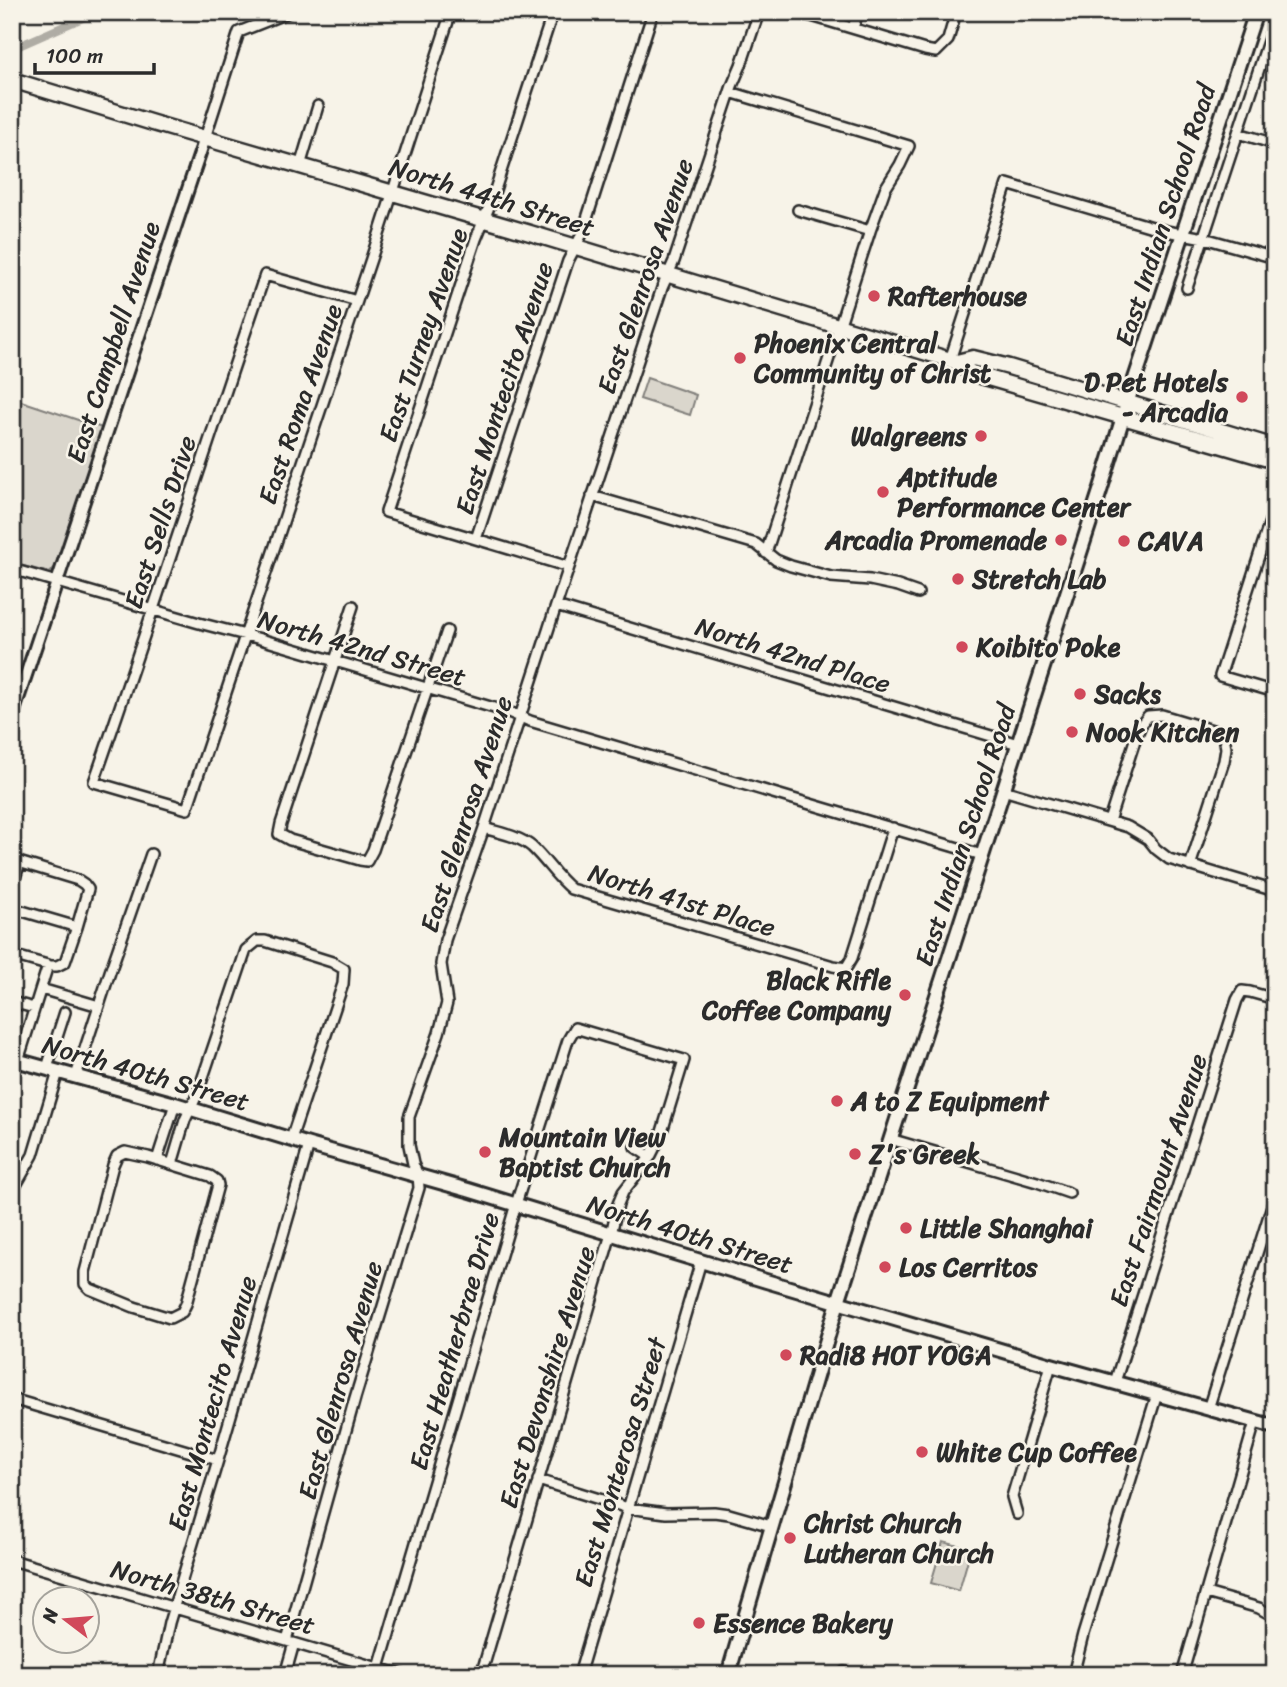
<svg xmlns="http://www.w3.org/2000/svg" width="1287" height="1687" font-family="Sriracha,sans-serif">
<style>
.green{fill:#dad6cc;stroke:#82807c;stroke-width:2}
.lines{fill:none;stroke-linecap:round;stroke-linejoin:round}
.canal{stroke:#afaca4;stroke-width:8}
.minor-casing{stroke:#2b2b2b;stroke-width:14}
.tertiary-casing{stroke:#2b2b2b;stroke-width:16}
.secondary-casing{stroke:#2b2b2b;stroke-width:18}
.primary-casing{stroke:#2b2b2b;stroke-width:19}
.minor{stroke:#f7f3e8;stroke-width:9}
.tertiary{stroke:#f7f3e8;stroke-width:10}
.secondary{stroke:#f7f3e8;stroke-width:12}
.primary{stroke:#f7f3e8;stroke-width:14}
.poi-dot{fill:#d1495b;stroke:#f7f3e8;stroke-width:2.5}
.labels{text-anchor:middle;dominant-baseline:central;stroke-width:5;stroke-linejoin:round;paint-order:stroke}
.street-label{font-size:26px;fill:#2b2b2b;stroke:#f7f3e8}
.poi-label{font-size:26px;font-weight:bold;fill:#2b2b2b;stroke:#f7f3e8;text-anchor:start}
</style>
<rect width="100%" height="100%" fill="#f7f3e8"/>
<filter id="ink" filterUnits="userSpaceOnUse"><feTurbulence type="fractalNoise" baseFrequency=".0143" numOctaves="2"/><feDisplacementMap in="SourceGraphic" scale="14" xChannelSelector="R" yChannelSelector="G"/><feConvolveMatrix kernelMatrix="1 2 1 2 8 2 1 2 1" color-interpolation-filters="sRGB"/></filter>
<g filter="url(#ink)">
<path class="green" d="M647,378l49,17 -6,20 -50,-16z
M12,398l90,30 -47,139 -5,6 -38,-10z
M943,1542l28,7 -12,42 -28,-8z"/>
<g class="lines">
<path class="canal" d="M12,49l84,-37"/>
<defs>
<path id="minor" d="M553,12l-62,190 -15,37 -90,273 183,55
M798,12l127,38 11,2 12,-12 8,-28
M853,28l5,-16
M730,92l179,54 -9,19 -15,24 -15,42 -104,322
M1238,133l37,11
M205,138l34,-106 50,-20
M300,166l18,-60
M798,210l72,21
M1187,288l88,-268
M357,301l-92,-26c-58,169 -112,339 -171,507l93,27 187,-559 77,-238
M950,360l57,-176 159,47 38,7 71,20
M592,496l164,48 20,16 15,6 40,11 39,3 28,6 20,7
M1275,506l-55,170 55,16
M476,539l92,-278 14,-27 71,-222
M12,569l187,54 58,15 254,75 19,8 452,134
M353,606l-72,218 -2,10 11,6 70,20 7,1 6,-11 74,-219
M556,606l462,138
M1003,790l125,37 20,12 8,10 13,10 106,32
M1109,821l27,-84 5,-12 7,-9 14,-1 57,17 5,4 2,12 -2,13 -34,105
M484,828c16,5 35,8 48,19 14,13 24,30 39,42l262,77 13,2 6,-10 41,-130
M12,860l66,20 6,4 4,5 -11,38 -12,35 -8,4h-6l-39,-11
M12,888l8,-26
M12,908l65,19
M41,989l58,17
M12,1002l22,6
M18,1061l30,-96
M47,1068l18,-56
M76,1076l34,-104 41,-118
M890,1139l147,43 32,11
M635,1147l15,10
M125,1152l23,5 62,19 7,5 1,4 -32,119 -4,8 -12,6 -36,-11 -44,-18 -5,-5v-12l28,-107 4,-9z
M157,1160l18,-56
M172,1164l13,-44 12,-25 49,-145 11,-9h8l67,21 12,7 -1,15 -52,155
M12,1192l21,-37 25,-83
M1115,1382l122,-382 5,-9 8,1 25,7
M12,1399l206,61
M1208,1409l67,-213
M538,1480l90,28 38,5 48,-1 15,2 42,12
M1017,1514l-5,-17 39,-132
M12,1560l390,115
M1206,1593l53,15 16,9
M287,1641l68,-243 64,-210 -1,-13 -5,-11 -4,-19v-28l30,-84 8,-30 -6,-39 4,-24 39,-112 72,-222 106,-318 12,-27 58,-175 9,-21 18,-53
M379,1668l137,-464 52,-164 7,-12 109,32 -23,75 -11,22 -27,35 -5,12 -7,30 -130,441
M158,1675l11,-52 49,-163 91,-315
M285,1675l9,-32
M579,1675l122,-414
M843,1675l1,-3 11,3
M1073,1675l10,-40 74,-241
M1182,1675l73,-253"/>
<path id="tertiary" d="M12,717l193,-579"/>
<path id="secondary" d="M12,1059l163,45 134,41 159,45 298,91 285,84 224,62
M728,1675l110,-373 263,-814 30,-97 125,-379"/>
<path id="primary" d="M12,80l141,43 377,110 427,129 14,11 304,88
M957,362l16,-4 36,9 266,80"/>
</defs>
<use href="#minor" class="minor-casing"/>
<use href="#tertiary" class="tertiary-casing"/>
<use href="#secondary" class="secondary-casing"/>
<use href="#primary" class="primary-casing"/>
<use href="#minor" class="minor"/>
<use href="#tertiary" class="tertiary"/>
<use href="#secondary" class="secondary"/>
<use href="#primary" class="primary"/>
</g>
</g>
<g class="poi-dot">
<circle cx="874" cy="296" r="7"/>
<circle cx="740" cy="358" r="7"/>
<circle cx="1242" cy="397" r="7"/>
<circle cx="981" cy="436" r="7"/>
<circle cx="883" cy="492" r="7"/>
<circle cx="1061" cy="540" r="7"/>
<circle cx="1124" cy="541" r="7"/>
<circle cx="958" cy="579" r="7"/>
<circle cx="962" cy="647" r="7"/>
<circle cx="1080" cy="694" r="7"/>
<circle cx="1072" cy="732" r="7"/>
<circle cx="905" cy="995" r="7"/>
<circle cx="837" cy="1101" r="7"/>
<circle cx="485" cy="1152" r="7"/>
<circle cx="855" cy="1154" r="7"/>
<circle cx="906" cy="1228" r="7"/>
<circle cx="885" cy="1267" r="7"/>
<circle cx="786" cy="1355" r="7"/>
<circle cx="922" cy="1452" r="7"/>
<circle cx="790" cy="1538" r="7"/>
<circle cx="699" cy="1623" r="7"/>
</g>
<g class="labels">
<g class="street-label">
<text transform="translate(492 197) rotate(17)">North 44th Street</text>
<text transform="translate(1165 215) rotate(-72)">East Indian School Road</text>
<text transform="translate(645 276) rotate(-71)">East Glenrosa Avenue</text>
<text transform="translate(423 335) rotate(-71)">East Turney Avenue</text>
<text transform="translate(113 342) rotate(-72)">East Campbell Avenue</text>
<text transform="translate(504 388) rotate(-72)">East Montecito Avenue</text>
<text transform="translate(300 404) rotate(-71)">East Roma Avenue</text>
<text transform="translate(160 522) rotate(-72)">East Sells Drive</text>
<text transform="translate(362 648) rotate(16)">North 42nd Street</text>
<text transform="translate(793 655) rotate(17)">North 42nd Place</text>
<text transform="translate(466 814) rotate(-72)">East Glenrosa Avenue</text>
<text transform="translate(965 835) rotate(-72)">East Indian School Road</text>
<text transform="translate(682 900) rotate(17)">North 41st Place</text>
<text transform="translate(146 1073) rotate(16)">North 40th Street</text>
<text transform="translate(1158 1180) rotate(-72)">East Fairmount Avenue</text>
<text transform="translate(690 1234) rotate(17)">North 40th Street</text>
<text transform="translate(454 1341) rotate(-74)">East Heatherbrae Drive</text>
<text transform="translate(547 1377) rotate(-73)">East Devonshire Avenue</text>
<text transform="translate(340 1380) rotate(-74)">East Glenrosa Avenue</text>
<text transform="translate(212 1403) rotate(-74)">East Montecito Avenue</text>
<text transform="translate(620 1462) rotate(-73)">East Monterosa Street</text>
<text transform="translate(213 1597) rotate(16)">North 38th Street</text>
</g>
<g class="poi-label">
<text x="888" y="296">Rafterhouse</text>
<text x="754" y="343">Phoenix Central<tspan x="754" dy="30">Community of Christ</tspan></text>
<text x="1228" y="382" text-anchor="end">D Pet Hotels<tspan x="1228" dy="30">- Arcadia</tspan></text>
<text x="967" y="436" text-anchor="end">Walgreens</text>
<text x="897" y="477">Aptitude<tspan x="897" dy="30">Performance Center</tspan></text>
<text x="1047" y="540" text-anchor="end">Arcadia Promenade</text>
<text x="1138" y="541">CAVA</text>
<text x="972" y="579">Stretch Lab</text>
<text x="976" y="647">Koibito Poke</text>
<text x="1094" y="694">Sacks</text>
<text x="1086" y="732">Nook Kitchen</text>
<text x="891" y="980" text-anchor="end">Black Rifle<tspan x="891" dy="30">Coffee Company</tspan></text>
<text x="851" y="1101">A to Z Equipment</text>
<text x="499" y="1137">Mountain View<tspan x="499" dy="30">Baptist Church</tspan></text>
<text x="869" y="1154">Z's Greek</text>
<text x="920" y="1228">Little Shanghai</text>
<text x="899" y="1267">Los Cerritos</text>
<text x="800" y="1355">Radi8 HOT YOGA</text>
<text x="936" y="1452">White Cup Coffee</text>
<text x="804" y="1523">Christ Church<tspan x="804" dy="30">Lutheran Church</tspan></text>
<text x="713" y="1623">Essence Bakery</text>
</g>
</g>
<rect width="1287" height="1687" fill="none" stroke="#f7f3e8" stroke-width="42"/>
<rect x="21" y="21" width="1245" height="1645" fill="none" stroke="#2b2b2b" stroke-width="2.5" filter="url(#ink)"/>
<g transform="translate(66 1620) rotate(286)"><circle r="33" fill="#f7f3e8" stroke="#a5a39c" stroke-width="2"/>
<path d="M0-5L12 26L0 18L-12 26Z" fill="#d1495b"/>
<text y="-10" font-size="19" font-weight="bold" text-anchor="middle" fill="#2b2b2b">N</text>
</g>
<path d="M35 63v10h119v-10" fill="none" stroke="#2b2b2b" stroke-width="3.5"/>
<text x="46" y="63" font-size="21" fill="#2b2b2b" stroke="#f7f3e8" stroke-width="5" paint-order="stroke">100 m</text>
</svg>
